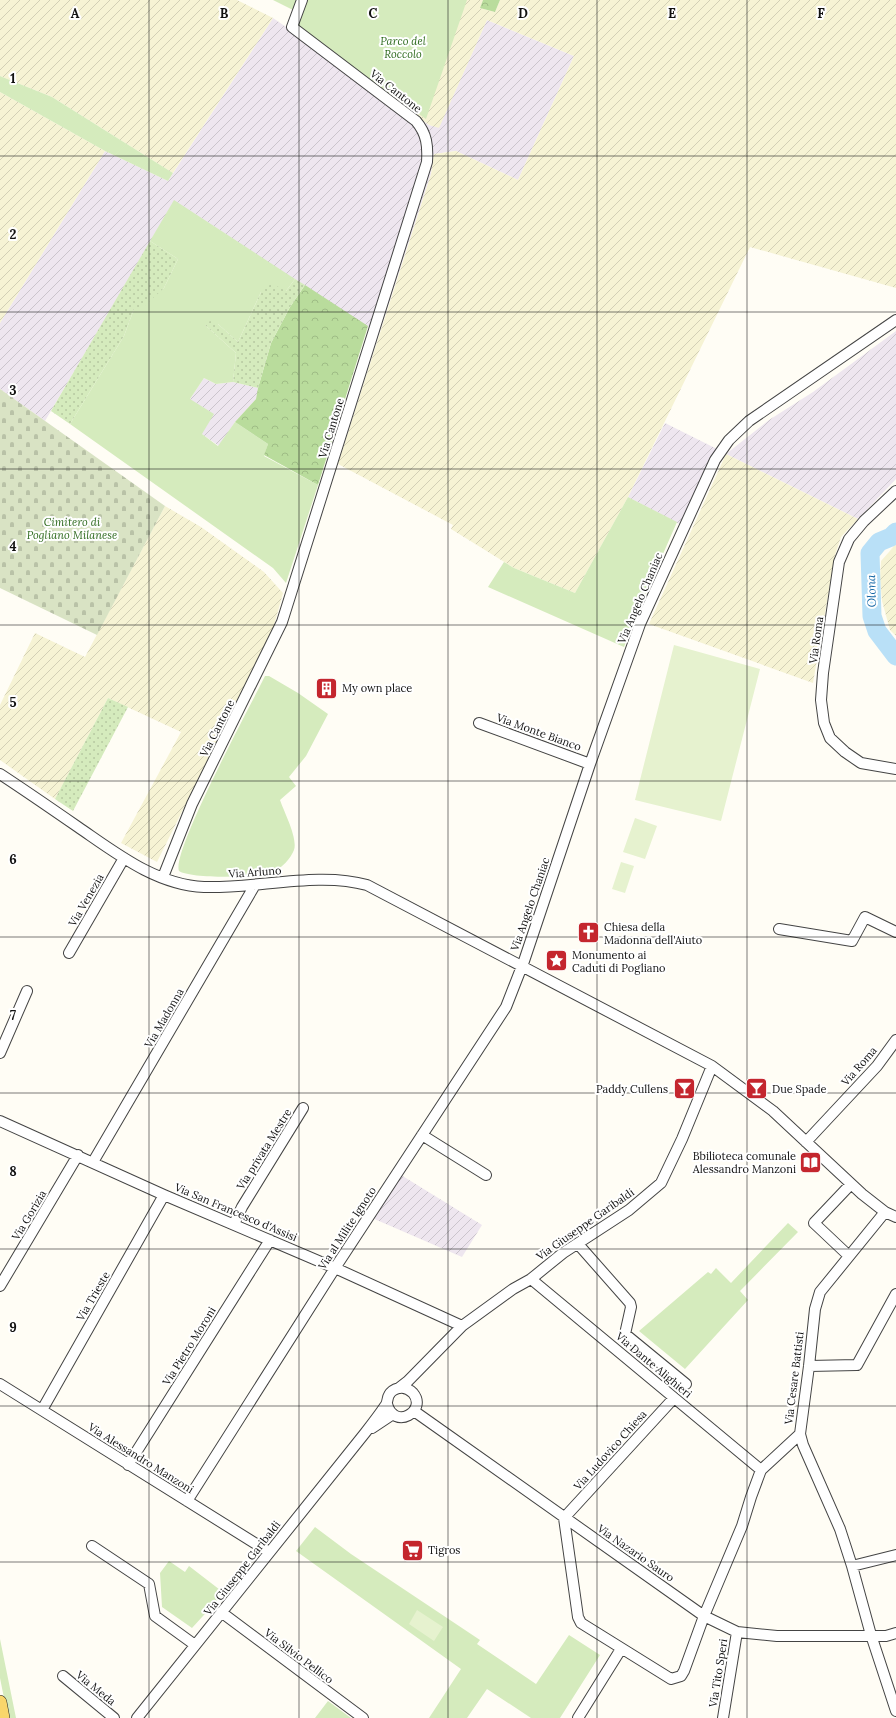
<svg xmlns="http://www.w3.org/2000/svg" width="896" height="1718" font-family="Lora,serif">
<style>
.industrial{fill:url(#industrial-furrows)}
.farmland{fill:url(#farmland-furrows)}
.grass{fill:#d5ebbd}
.forest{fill:url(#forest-crowns)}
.cemetery{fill:url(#cemetery-stones)}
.garden{fill:url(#garden-dots)}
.pitch{fill:#e6f2cf}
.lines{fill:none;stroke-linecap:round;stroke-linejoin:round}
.river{stroke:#b9e0f7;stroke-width:19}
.minor-casing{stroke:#444;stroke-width:12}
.major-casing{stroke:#222;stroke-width:14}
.minor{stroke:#fff;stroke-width:10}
.major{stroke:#f9d66b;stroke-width:13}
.grid{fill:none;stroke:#111;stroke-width:1;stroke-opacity:0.55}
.labels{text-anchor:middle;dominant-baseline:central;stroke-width:4;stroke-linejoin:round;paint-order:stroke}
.park-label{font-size:11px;font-style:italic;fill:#2f6b1f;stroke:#fff}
.street-label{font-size:11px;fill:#111;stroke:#fff}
.poi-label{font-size:11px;fill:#111;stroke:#fff;text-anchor:start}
.water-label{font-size:12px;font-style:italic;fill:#1768a6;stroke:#fff}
.grid-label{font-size:13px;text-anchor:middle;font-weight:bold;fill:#111;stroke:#fff;stroke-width:4;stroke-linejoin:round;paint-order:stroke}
</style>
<defs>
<pattern id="industrial-furrows" width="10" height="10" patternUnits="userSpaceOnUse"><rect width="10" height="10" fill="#eee6ef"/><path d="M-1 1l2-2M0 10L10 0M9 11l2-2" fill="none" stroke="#cbc4cc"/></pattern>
<pattern id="farmland-furrows" width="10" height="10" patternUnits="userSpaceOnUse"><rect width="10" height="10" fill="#f6f3d4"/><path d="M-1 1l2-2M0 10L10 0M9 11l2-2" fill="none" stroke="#d2cfb5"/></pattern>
<pattern id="forest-crowns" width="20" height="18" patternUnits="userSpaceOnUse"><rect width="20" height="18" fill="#b9dc9c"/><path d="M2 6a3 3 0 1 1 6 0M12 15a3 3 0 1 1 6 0" fill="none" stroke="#9ebc85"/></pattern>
<pattern id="cemetery-stones" width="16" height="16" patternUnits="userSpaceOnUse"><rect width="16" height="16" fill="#d9e3c4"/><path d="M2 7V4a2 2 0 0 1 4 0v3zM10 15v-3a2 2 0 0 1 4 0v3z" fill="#b9c2a7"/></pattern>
<pattern id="garden-dots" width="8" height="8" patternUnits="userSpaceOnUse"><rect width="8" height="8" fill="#d5ebbd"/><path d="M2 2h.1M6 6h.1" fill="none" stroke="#b6c8a1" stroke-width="1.8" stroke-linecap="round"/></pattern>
</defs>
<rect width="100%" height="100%" fill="#fffdf5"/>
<path class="industrial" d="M273,18l156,107 10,2 48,-107 87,36 -56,124 -62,-29 -22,3 -3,20 -52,160 -205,-133 -129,220 -45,-32v-66l105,-172 63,30z
M896,331v148l-38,40 -132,-65 43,-34 44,-28z
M204,378l12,6 17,-2 25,6 -2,11 -21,23 -16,24 -17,-12 -12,-35z
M665,423l54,27 -36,76 -55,-29z
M401,1175l81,50 -20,32 -90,-39z"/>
<path class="farmland" d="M0,0h237l36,18 -100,155 -121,-76 -52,-21z
M309,0h174l-3,8 15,4 5,-12h396v288l-146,-41 -122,250 -53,96 -61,-25 -63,-39 2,-4 -115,-61 93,-290 3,-20 22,-3 62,29 56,-124 -87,-36 -48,108 -10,-3 -132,-100z
M0,92l105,59 -105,172z
M726,454l132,65 -17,18 -6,18 -22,128 -164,-59z
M165,506l36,21 63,45 19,21 -10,36 -7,13 -109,220 -36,-19 60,-111 -73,-34 -53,101 -55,-39v-55l35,-72 50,24z
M896,544v92l-6,-6 -8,-29 -2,-23 1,-17z"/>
<path class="grass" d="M273,0h23l-3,10z
M305,0h162l-41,119 -129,-91z
M0,76l52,21 121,76 -5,8 -63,-30 -105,-59z
M174,200l121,79 -9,12 -25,1 -23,50 -20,-18 -13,1 31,28 -3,29 -17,2 -12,-6 -14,21 24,15 -12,20 16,12 17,-24 33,22 -4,12 54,29 -32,98 -13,-15 -203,-144 54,-88 10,-27 30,-21 14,-29 -28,-18z
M628,497l49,25 -43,98 -10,27 -136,-60 16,-25 10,6 61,25z
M265,676h4l29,17 30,21 -22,42 -17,21 7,9 -16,14c4,12 18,38 14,50 -3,8 -13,19 -21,22 -14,6 -82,7 -94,-1 -8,-19 73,-168 86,-195z
M788,1223l10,9 -58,59 8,9 -63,69 -46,-38 69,-59 3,2 5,-6 15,15z
M315,1527l36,27 129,86 -3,4 59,40 33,-49 31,20 -40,63h-29l-44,-29 -20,29h-38l32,-49 -165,-118z
M169,1561l16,11 4,-6 35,27 -32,35 -30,-21 -2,-34z
M0,1639l16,79h-8l-8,-40z
M328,1701l23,17h-36z"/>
<path class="forest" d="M483,0h17l-5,12 -15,-4z
M305,285l63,41 -50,159 -54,-30 4,-11 -33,-22 21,-23 2,-11 13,-45 19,-36z"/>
<path class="cemetery" d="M0,389l165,117 -68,129 -97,-47z"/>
<path class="garden" d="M150,241l28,18 -14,29 -23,21h-7l-10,27 -54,88 -19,-13z
M295,279l10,6 -15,22 -19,36 -13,45 -25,-6 3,-29 -31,-28 5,-4 8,3 20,18 23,-50 6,-6 6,-2 13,7z
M108,698l20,9 -55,104 -18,-12z"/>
<path class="pitch" d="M674,645l86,24 -39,152 -86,-21z
M635,818l22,8 -12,33 -22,-7z
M621,862l13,4 -9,27 -13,-4z
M417,1610l26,17 -9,14 -25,-17z"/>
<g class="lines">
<path class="river" d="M896,532l-5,5 -12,5 -9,11 2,63 5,15 19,25"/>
<defs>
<path id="minor" d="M896,491l-32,30 -15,18 -10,23 -16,111 -2,27 3,23 6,15 15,14 16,11 35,6
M479,723l111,41
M0,774c26,17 52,35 78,53 38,26 78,58 126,60 51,2 115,-16 163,-2l345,181 61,45 89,83 23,18 11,5
M163,877l29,-73 90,-182 145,-460c1,-16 0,-28 -11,-41l-124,-94 10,-27
M779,929l73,12 13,-24 31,15
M69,953l55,-95
M0,1053l27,-62
M0,1121l164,74 171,73 127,58
M422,1135l64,40
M806,1142l71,-76 19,-26
M93,1162l162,-277
M234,1224l8,-17 61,-99
M578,1244l52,59 1,4 -6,27 61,50
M849,1256l-35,-33 37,-39
M531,1279l230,191
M0,1286l78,-131
M809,1366l48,-1 39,-71
M0,1384l269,168
M399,1388l9,-7 54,-55 51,-37 18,-10 32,-26 66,-43 32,-27 21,-44 30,-73
M674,1398l-110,120 14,99 3,6 90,56 10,-3 3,-5 20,-55 38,-90 9,-29 10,-27 39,-36 9,-68 6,-57 5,-17 65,-80
M42,1410l122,-215
M414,1411l290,205 33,16 40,4h109l10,-3
M372,1428l21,-14
M800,1434l3,11 37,84 12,37 19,69 25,76
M128,1465l142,-225
M187,1501l148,-233 171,-261 18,-46 66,-197 50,-140 75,-164 14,-20 20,-19 147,-101
M92,1546l57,38 6,32 40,29
M852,1566l44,-11
M221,1612l142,106
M63,1676l51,42
M137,1718l228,-285c7,-9 14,-18 20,-27 3,-3 2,-8 4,-11 2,-4 6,-6 10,-7 5,-1 10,1 14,5 15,18 -19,38 -26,11
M578,1718l43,-69
M723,1718l14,-86"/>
<path id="major" d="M0,1702l3,16"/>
</defs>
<use href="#minor" class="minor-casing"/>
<use href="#major" class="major-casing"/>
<use href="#minor" class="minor"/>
<use href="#major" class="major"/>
</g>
<path class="grid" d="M149,0v1718M299,0v1718M448,0v1718M597,0v1718M747,0v1718M0,156h896M0,312h896M0,469h896M0,625h896M0,781h896M0,937h896M0,1093h896M0,1249h896M0,1406h896M0,1562h896"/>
<defs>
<symbol id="building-square" viewBox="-11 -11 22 22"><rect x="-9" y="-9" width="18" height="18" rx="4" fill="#c4262e" stroke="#fff"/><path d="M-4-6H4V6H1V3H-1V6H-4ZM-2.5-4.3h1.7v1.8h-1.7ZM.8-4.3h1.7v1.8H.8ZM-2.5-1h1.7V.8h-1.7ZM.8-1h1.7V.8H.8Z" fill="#fff"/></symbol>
<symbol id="church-square" viewBox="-11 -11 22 22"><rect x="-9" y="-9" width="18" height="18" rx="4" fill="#c4262e" stroke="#fff"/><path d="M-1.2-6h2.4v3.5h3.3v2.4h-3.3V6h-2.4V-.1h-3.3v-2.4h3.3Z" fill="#fff"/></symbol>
<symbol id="sight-square" viewBox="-11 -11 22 22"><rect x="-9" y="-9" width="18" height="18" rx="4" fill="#c4262e" stroke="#fff"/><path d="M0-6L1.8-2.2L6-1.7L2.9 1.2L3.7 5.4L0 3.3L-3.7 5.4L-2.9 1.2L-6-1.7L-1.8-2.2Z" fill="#fff"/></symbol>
<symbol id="bar-square" viewBox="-11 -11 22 22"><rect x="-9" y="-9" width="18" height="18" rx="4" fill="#c4262e" stroke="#fff"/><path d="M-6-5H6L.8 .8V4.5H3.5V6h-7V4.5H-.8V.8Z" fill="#fff"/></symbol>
<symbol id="library-square" viewBox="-11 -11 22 22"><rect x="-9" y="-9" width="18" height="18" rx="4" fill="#c4262e" stroke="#fff"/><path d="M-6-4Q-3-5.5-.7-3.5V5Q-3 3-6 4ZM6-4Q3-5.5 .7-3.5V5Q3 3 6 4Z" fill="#fff"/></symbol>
<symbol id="supermarket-square" viewBox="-11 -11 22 22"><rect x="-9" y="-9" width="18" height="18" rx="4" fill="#c4262e" stroke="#fff"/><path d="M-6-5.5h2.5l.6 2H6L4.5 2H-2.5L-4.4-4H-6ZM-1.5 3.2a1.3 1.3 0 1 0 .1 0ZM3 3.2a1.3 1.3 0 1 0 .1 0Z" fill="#fff"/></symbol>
</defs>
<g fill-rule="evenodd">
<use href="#building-square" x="314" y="676" width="25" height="25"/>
<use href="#church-square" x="576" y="920" width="25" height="25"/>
<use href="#sight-square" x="544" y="948" width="25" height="25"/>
<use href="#bar-square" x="672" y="1076" width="25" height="25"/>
<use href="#bar-square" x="744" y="1076" width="25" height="25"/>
<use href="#library-square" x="798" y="1150" width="25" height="25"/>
<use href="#supermarket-square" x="400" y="1538" width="25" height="25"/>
</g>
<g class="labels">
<g class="park-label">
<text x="403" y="41">Parco del<tspan x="403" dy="13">Roccolo</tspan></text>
<text x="72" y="522">Cimitero di<tspan x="72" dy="13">Pogliano Milanese</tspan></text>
</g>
<g class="street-label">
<text transform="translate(396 91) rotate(38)">Via Cantone</text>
<text transform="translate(331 428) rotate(-73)">Via Cantone</text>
<text transform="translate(640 598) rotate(-67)">Via Angelo Chaniac</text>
<text transform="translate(816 640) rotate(-82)">Via Roma</text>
<text transform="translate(217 728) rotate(-63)">Via Cantone</text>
<text transform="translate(539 732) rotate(20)">Via Monte Bianco</text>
<text transform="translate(255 872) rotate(-4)">Via Arluno</text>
<text transform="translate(86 900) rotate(-60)">Via Venezia</text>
<text transform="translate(530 904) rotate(-71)">Via Angelo Chaniac</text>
<text transform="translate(164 1018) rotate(-60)">Via Madonna</text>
<text transform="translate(859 1066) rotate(-49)">Via Roma</text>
<text transform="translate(264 1149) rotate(-58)">Via privata Mestre</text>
<text transform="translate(236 1212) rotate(23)">Via San Francesco d'Assisi</text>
<text transform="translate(29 1215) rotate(-59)">Via Gorizia</text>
<text transform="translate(585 1224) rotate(-35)">Via Giuseppe Garibaldi</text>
<text transform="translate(347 1228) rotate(-57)">Via al Milite Ignoto</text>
<text transform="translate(93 1296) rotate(-60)">Via Trieste</text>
<text transform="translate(189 1346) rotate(-58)">Via Pietro Moroni</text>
<text transform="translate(654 1365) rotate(40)">Via Dante Alighieri</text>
<text transform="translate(794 1378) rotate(-83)">Via Cesare Battisti</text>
<text transform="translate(610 1450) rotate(-48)">Via Ludovico Chiesa</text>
<text transform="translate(141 1458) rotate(32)">Via Alessandro Manzoni</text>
<text transform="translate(636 1553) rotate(35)">Via Nazario Sauro</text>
<text transform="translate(242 1568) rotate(-52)">Via Giuseppe Garibaldi</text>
<text transform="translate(299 1656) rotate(37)">Via Silvio Pellico</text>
<text transform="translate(718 1673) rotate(-81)">Via Tito Speri</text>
<text transform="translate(96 1688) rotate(39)">Via Meda</text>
</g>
<g class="poi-label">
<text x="342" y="688">My own place</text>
<text x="604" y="927">Chiesa della<tspan x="604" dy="13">Madonna dell'Aiuto</tspan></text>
<text x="572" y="955">Monumento ai<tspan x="572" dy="13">Caduti di Pogliano</tspan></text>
<text x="668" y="1089" text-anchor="end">Paddy Cullens</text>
<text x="772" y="1089">Due Spade</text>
<text x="796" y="1156" text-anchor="end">Bbilioteca comunale<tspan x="796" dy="13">Alessandro Manzoni</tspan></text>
<text x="428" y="1550">Tigros</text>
</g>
<g class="water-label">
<text transform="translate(871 591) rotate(-92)">Olona</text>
</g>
</g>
<g class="grid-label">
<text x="75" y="18">A</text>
<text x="224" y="18">B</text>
<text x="373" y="18">C</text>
<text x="523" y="18">D</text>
<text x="672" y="18">E</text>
<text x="821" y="18">F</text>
<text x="13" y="83">1</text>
<text x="13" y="239">2</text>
<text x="13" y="395">3</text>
<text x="13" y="551">4</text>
<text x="13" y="707">5</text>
<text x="13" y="864">6</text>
<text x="13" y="1020">7</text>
<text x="13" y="1176">8</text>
<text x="13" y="1332">9</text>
</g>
</svg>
